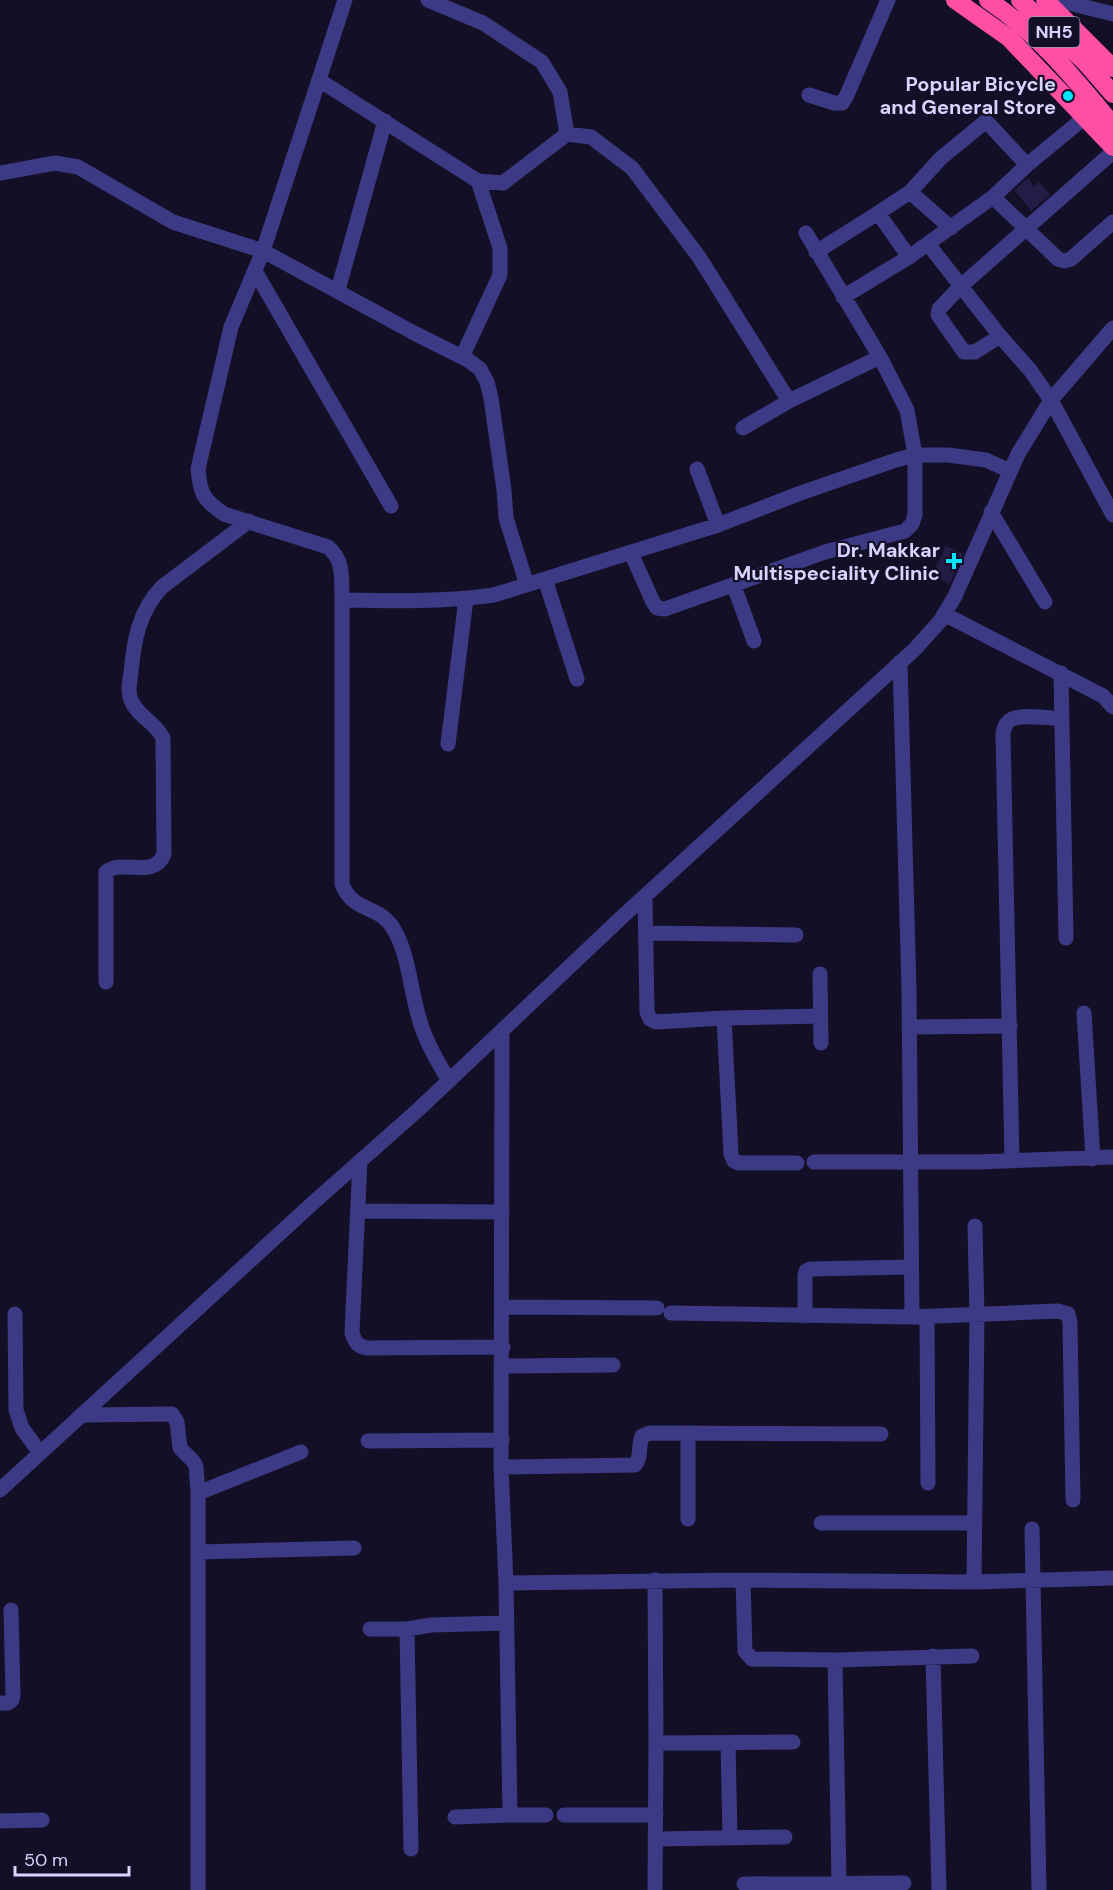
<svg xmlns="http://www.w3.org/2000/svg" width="1113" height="1890" font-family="'DM Sans',sans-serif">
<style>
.building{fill:#241b47}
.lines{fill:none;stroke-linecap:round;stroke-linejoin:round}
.minor{stroke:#3d3a85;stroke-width:15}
.highway{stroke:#ff4fa3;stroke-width:18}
.highway-bridge{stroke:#ff4fa3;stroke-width:18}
.poi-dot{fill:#00e5ff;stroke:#130f26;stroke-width:2}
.labels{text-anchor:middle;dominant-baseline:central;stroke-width:4.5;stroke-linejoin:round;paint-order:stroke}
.shield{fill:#130f26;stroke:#9e99be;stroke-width:1.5}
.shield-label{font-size:18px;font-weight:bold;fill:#d9d4ff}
.poi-label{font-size:20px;font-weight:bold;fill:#d9d4ff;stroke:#130f26;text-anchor:end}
</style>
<rect width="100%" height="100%" fill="#130f26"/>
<path class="building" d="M1028,178l6,8 5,-4 11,13 -19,16 -17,-21z
M946,546l17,8 -13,30 -18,-9z"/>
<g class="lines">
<path class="minor" d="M345,0l-82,251 -32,76 -33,142c2,24 5,31 26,45l104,33c17,14 13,33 14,53v284c10,28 37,21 51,44 16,26 17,61 26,90 6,23 18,42 30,63
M428,0l55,23 59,39 18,30 7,42
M1057,0l56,14
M319,80l159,101 25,2 64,-49 24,3 41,31 67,89 90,144
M809,95l25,8h8l4,-6 42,-97
M1027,165l-34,32 -84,60 -31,-44 32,-21 31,-34 45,-37 41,44 57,-47
M0,173l55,-10 23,4 95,55 90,29 153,83 52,26 12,9 7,13 4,16 13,92 2,28 21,67
M910,192l41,36
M993,197l65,62 6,2 7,-2 42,-37
M928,244l72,92 30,34 21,30 62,115
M816,252l62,-39
M255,271l136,235
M338,290l47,-169
M843,297l66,-40
M1000,336l-25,16h-11l-26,-37 1,-6 22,-23 152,-134
M462,357l38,-82v-27l-22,-67
M743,428l46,-27 91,-44
M697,469l21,56
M991,512l54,90
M631,553l22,49 4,6 8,1 160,-57 80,-21 7,-7 3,-9v-60l-8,-45 -27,-53 -74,-124
M545,579l32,100
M734,586l20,55
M342,600c51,1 102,2 152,-5l224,-70 80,-31 98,-34 19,-5h33l38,5 24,11
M944,614l159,82 10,11
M900,662l9,328 3,327
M1061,673l5,265
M448,744l18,-145
M645,897l2,115 3,7 6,3 68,-4 7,136 3,7 5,2h58
M646,933l150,2
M820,974l1,69
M106,982v-110c17,-14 48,8 58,-18l-1,-116c-7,-15 -26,-22 -32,-38 -4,-9 -1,-19 0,-28 3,-32 8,-61 31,-85l87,-66
M1084,1013l9,146
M724,1018l97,-2
M909,1027l101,-1
M502,1031l-1,436 5,116 237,-3 231,2 139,-4
M1012,1160l-9,-426c1,-5 2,-10 6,-13 10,-8 40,-3 53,-2
M360,1161l-8,172c3,9 5,13 15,15l136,-1
M814,1162h162l137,-5
M358,1211l144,1
M503,1307l154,1
M671,1313l241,4 146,-6 10,3 2,9 3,177
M15,1314l1,96 6,18 18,25
M805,1316v-40l1,-5 4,-2 101,-2
M927,1317l1,166
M503,1366l110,-1
M81,1415l91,-1 5,8 3,26 13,13 3,5 2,27 103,-41
M368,1441l134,-1
M501,1467l134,-2c7,-8 3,-20 7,-29l8,-3 231,1
M0,1490l314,-288 105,-93 203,-192 293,-268 26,-29 14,-24 63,-142 33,-54 62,-72
M688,1519v-86
M821,1523h153
M1032,1529l7,361
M198,1552l156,-4
M743,1580l2,71 7,8 83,1 137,-4
M974,1582l3,-266 -2,-90
M370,1629h37
M933,1656l6,234
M835,1660l4,222
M0,1703h8l4,-3 1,-5 -2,-85
M656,1743l137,-1
M728,1743l2,95
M510,1815h36
M564,1815h92
M455,1817l55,-2 -4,-232
M0,1821l42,-1
M655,1839l130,-2
M411,1849l-4,-220 24,-4 76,-2
M744,1884l160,-1
M198,1890v-397
M655,1890l1,-147 -1,-163"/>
<path class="highway" d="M955,0l54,38 104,109
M1045,0l68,68
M1087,64l26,30"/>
<path class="highway-bridge" d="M988,0c51,34 86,78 125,125
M1020,0l67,64"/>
</g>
<g class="poi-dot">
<circle cx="1068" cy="96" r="6"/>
<path d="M951 552h6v6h6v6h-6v6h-6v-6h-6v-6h6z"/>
</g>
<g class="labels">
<rect class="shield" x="1028.5" y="17" width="51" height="30" rx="4.5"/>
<g class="shield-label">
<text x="1054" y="32">NH5</text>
</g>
<g class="poi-label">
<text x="1056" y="84">Popular Bicycle<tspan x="1056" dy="23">and General Store</tspan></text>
<text x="940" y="550">Dr. Makkar<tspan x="940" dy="23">Multispeciality Clinic</tspan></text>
</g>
</g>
<path d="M15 1866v9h114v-9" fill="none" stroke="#d9d4ff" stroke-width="3"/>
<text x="24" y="1866" font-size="18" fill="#d9d4ff" stroke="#130f26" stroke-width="4.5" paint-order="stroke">50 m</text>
</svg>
